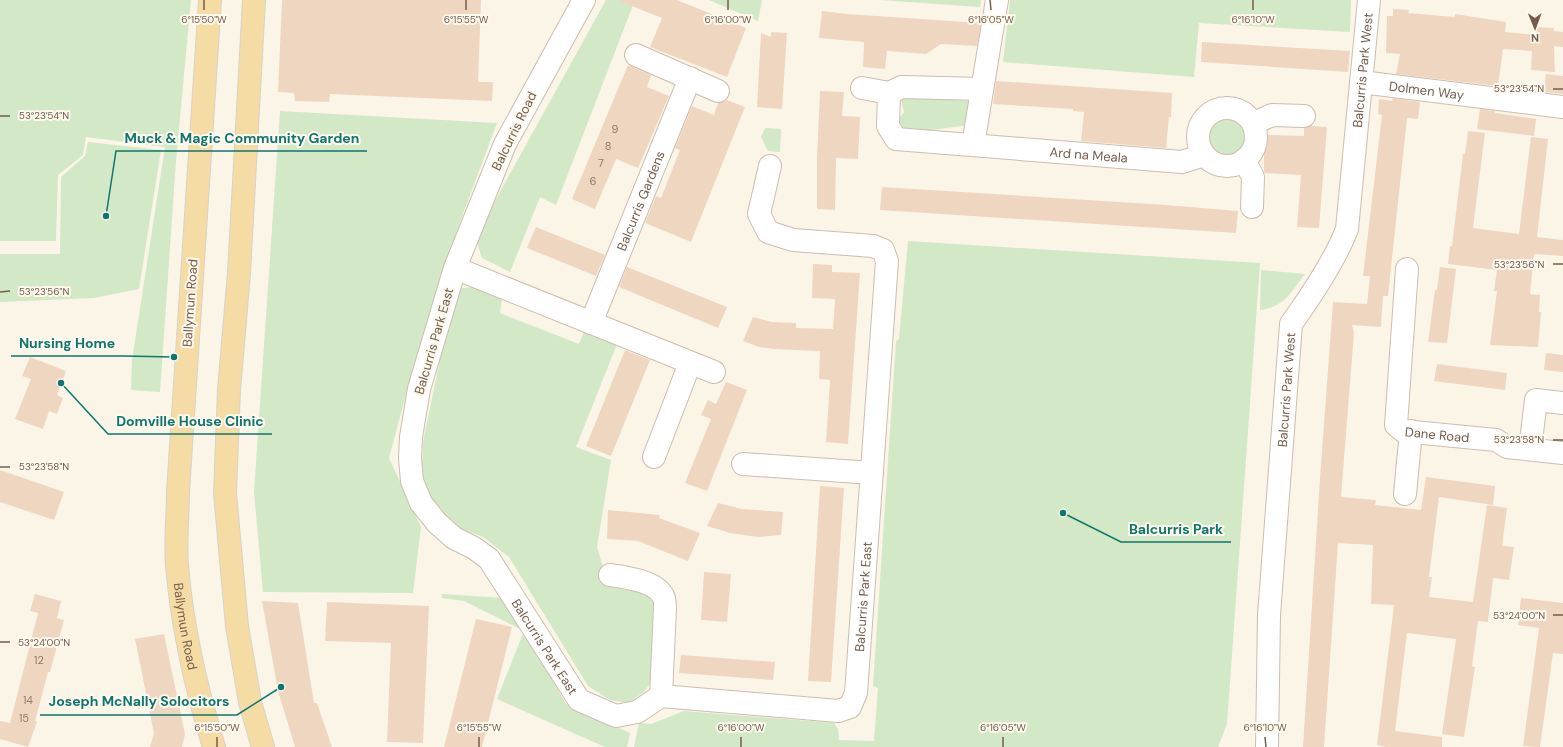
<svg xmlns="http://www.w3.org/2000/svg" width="1563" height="747" font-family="'DM Sans',sans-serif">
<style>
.green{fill:#d2e8c6}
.building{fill:#efd6c1}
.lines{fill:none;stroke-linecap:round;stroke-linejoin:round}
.minor-casing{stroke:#cdbdae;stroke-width:24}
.major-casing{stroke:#d8d2cd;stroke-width:24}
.minor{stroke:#fff;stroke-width:22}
.major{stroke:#f5dca4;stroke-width:22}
.ticks{fill:none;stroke:#745d4d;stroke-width:1.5}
.labels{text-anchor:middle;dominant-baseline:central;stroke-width:4;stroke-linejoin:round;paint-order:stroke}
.number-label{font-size:11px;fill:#937b6a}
.street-label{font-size:13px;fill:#745d4d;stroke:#fef9ee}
.ticks-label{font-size:10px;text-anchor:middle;fill:#745d4d;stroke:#fef9ee;stroke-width:4;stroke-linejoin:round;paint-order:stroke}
.leader{fill:none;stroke:#0f766e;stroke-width:1.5}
.callout-dot{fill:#0f766e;stroke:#fef9ee;stroke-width:1.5}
.callout-label{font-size:14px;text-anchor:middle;font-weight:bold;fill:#0f766e;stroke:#fef9ee;stroke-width:4;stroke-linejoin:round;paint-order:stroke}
</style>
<rect width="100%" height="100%" fill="#fbf5e8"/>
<path class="green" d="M0,0h191l-15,161 -16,231 -29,-2 1,-30 33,-213 -79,-10 -3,18 -25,20 -2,66h-56z
M606,0h29l-79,205 -16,-8 -30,75 -28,-14 -7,-21z
M709,0h53l-4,21z
M880,0h101l-1,7z
M1010,0h341l-1,32 -151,-9 -5,54 -191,-15z
M900,96l78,6 -1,22 -68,9 -12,-12 7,-9z
M280,111l217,12 -38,102 -46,143 -24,90 32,69 -8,66 -150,-1 -9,-100z
M1207 139a20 20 0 1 1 40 0a20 20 0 1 1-40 0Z
M765,128l16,1 -1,23 -12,-1 -7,-14z
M88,142l73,8 -22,139 -45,9 -94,4v-48h60l1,-77 24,-21z
M908,241l352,22 -33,461 -9,23h-584l5,-24 12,1 33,-13 150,12 4,6 1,11 35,1 4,-53 -5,-2 23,-345 3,-2z
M1261,270l44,4c-15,19 -19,32 -45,36z
M478,287l24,11 -2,15 79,31 8,-19 32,14 -43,108 35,13 -14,87 8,27 30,4 21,25 -5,79 -7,10 -16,11 -18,-3 -22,-14 -79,-129 -26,-20 -39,-14 -22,-40 1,-41 30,-146 8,-8z
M442,594l62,4 20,33 42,73 64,29 -3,14h-22l-108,-48 27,-68 -60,-30 -22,-3z"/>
<path class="building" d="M282,0h199l-3,82h15l-1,19 -162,-7 -1,8 -34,-1 -1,-8 -16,-1z
M619,0h58l69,28 -19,49 -77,-30 12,-29 -43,-17z
M1393,9l16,1 -1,3 47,4v-3l51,8 -1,10 31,3v-8l18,1v3l9,1v15l-9,-1 1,26 -24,-2 1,-19 -29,-2 -5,37 -102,-12 4,-20 -14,-1 1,-37h6z
M822,11l25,3 134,9 -4,23 -36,-2 -15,10 -39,-3 -2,18 -22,-2 1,-25 -45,-4z
M771,32l16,1 -5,76 -25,-2 4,-74 10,4z
M1202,42l148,9 -2,21 -147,-10z
M628,65l23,10 -4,12 22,9 -31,72 -22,-9 -21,50 -23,-10z
M1546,74l17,2v18l-19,-2z
M996,81l176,12 -1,24h-2l-3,31 -85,-7 3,-29 -11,-1v-2l-80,-5z
M820,91l24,1 -2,24 18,1 -2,42 -22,-1 -1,52 -18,-1v-51z
M1393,98l27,4 -2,17 -11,-1 -19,178h-5l-2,31 -29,-2 2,8 -13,164 35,3 -1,5 46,5 5,-33 69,9 -2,19 -54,-8 -10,80h3l-3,20 44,5 14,-97 20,3 -5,38 12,1 -5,33 -16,-2 -5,44 -10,-1 -6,45 3,1 -11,70 -22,-3 14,-95 -49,-6 -12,98 47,6v10h-55l-10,-2 17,-140 -23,-1 2,-59 -35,-2 -14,204h-21l17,-269 13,-176 34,2 3,-28h-7l19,-161 -4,-1 1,-15 13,2z
M727,100l18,7 -54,135 -46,-19 11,-27 5,2 19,-48 -5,-2 17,-42 22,9 4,-12z
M1480,109l15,2v2l41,6 -2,17 -57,-7z
M1311,126l16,1 -8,101 -22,-1 4,-52 -36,-2 -1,-3v-22h3v-13l37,1v-8z
M1468,131l17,2 -12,95 46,6 12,-97 17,2 -11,98 26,3v16l-29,-2 -4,40 10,1 -1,17h2l-3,35 -48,-2 7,-54h-3l3,-21 -49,-6 2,-18h2l11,-92h2z
M882,187l284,18 72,6 -2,22 -356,-23z
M536,227l69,28 -9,21 -69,-28z
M813,264l19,1v7l28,1 -12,171 -22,-2 4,-62 -11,-1 1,-28 -46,-2 -15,-2 -16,-6 10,-24 19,5 24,1v5l37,1 2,-30 -23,-1z
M627,267l100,40 -9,21 -99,-41z
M1440,267l16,2 -9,74 -19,-1 7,-52h2z
M625,350l25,10 -39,96 -25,-10z
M1546,353l17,2v17l-19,-2z
M30,357l36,14 -9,24 6,3 -6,16 -8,-3 -6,18 -28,-10 16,-40 -9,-3z
M1437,364l70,9 -2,17 -71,-9z
M726,382l21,8 -40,101 -22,-8 26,-64 -10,-4 7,-15 8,4z
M0,470l64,22 -10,28 -54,-18z
M820,486l24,2 -13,194 -23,-1z
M718,503l24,6 41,3 -2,23 -23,2 -28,-4 -23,-7z
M608,510l52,5 -1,3 41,15 -12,28 -50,-20 -31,-2z
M704,572l27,2 -4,48 -26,-2z
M35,594l26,7 -4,17 7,2 -14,52h-2l-6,23 -7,26 2,1 -9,25 -28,-8v-18l10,2 28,-110 -8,-2z
M1521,598l42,5v51l-10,-1 -13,94 -17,-1 16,-118 -21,-3z
M262,601l36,2 16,100h3l15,44h-37l-17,-56z
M327,602l102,4 -6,137 -36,-1 4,-99 -66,-2z
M476,619l36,8 -30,120h-38z
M164,634l21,100 -3,13h-32l4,-14 -19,-94z
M681,655l94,7 -2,18 -94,-7z"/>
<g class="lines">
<defs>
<g id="minor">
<path id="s1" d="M584,0l-79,144 -50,124 -36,121 -8,48 -1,21 2,23 9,22 16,20 17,15 20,10 15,11 90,141 37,16 21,-4 24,-16 177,15 12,-4 6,-14 31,-432 -4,-11 -10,-4 -80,-6 -25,-8 -9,-18 11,-48"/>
<path d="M636,55l82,36"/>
<path id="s2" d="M1361,82l202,25"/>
<path d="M862,88l27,5"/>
<path id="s3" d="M982,89l-80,-2 -13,6 -1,33 8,13 286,23 22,-7"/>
<circle cx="1227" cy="137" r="29"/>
<path d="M1254,123l18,-8 32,1"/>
<path d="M973,145l24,-145"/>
<path d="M1244,160l9,17 -1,30"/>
<path d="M455,268l259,104"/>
<path id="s4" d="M1407,269l-11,156 7,6 93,9 11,7 56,6"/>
<path id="s5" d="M591,323l99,-245"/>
<path d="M1530,449l6,-49 27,3"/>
<path d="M654,457l36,-94"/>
<path d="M743,464l129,9"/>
<path d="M1405,494l6,-63"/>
<path d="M610,575c15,2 46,6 53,21 2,3 2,9 2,12l-4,88"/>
<path id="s6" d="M1267,747l2,-132 22,-291c20,-28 44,-63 56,-95l22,-229"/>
</g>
<g id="major">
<path id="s7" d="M210,0l-32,492c0,24 -3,49 -1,73 5,62 19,123 37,182"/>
<path d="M254,0l-15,273 -10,117 -4,103 12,133 13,76 13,45"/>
</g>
</defs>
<use href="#minor" class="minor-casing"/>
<use href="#major" class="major-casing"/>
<use href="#minor" class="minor"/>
<use href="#major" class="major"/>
</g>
<path class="ticks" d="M204,0v10M466,0v10M728,0v10M990,0l1,10M1253,0v10M1553,89h10M0,116h10M1553,264h10M0,292l10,-1M1553,440h10M0,467h10M1553,615h10M0,642h10M217,737v10M479,737v10M741,737v10M1003,737v10M1265,737l1,10"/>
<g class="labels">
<g class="number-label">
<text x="615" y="129">9</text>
<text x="608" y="146">8</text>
<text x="601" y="163">7</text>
<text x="593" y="181">6</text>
<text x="39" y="660">12</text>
<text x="28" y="700">14</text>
<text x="24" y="718">15</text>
</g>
<g class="street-label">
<text stroke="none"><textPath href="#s6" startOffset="694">Balcurris Park West</textPath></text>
<text stroke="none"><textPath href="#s2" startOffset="66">Dolmen Way</textPath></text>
<text transform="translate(514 131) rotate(-64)">Balcurris Road</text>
<text stroke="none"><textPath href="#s3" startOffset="336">Ard na Meala</textPath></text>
<text stroke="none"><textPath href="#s5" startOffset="132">Balcurris Gardens</textPath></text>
<text transform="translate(190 303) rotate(-86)">Ballymun Road</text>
<text transform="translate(434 341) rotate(-74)">Balcurris Park East</text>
<text stroke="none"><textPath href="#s6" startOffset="358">Balcurris Park West</textPath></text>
<text stroke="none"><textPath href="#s4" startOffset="200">Dane Road</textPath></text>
<text stroke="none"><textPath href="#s1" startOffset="1190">Balcurris Park East</textPath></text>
<text stroke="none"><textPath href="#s7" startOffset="628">Ballymun Road</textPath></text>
<text stroke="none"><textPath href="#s1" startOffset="734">Balcurris Park East</textPath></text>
</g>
</g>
<g class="ticks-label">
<text x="204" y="23">6°15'50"W</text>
<text x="466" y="23">6°15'55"W</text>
<text x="728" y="23">6°16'00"W</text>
<text x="991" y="23">6°16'05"W</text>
<text x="1253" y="23">6°16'10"W</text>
<text x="1519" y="92">53°23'54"N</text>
<text x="44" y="119">53°23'54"N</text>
<text x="1519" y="268">53°23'56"N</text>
<text x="44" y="295">53°23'56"N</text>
<text x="1519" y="443">53°23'58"N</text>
<text x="44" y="470">53°23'58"N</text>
<text x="1519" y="619">53°24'00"N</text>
<text x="44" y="646">53°24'00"N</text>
<text x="217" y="731">6°15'50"W</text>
<text x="479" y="731">6°15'55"W</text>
<text x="741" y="731">6°16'00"W</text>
<text x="1003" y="731">6°16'05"W</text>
<text x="1265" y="731">6°16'10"W</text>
</g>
<path class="leader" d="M106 216L116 151H367M174 357L124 356H11M61 383L108 434H272M1063 513L1121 542H1231M281 687L237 715H40"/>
<g class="callout-dot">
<circle cx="106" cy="216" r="4"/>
<circle cx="174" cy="357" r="4"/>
<circle cx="61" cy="383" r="4"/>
<circle cx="1063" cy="513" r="4"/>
<circle cx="281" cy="687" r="4"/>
</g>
<g class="callout-label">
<text x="242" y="143">Muck &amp; Magic Community Garden</text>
<text x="67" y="348">Nursing Home</text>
<text x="190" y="426">Domville House Clinic</text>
<text x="1176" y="534">Balcurris Park</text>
<text x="139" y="706">Joseph McNally Solocitors</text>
</g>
<g transform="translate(1535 28) rotate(179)" stroke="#fef9ee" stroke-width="3" paint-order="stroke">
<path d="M0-3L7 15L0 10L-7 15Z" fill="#745d4d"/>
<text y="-6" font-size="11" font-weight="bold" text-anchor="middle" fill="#745d4d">N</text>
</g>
</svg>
